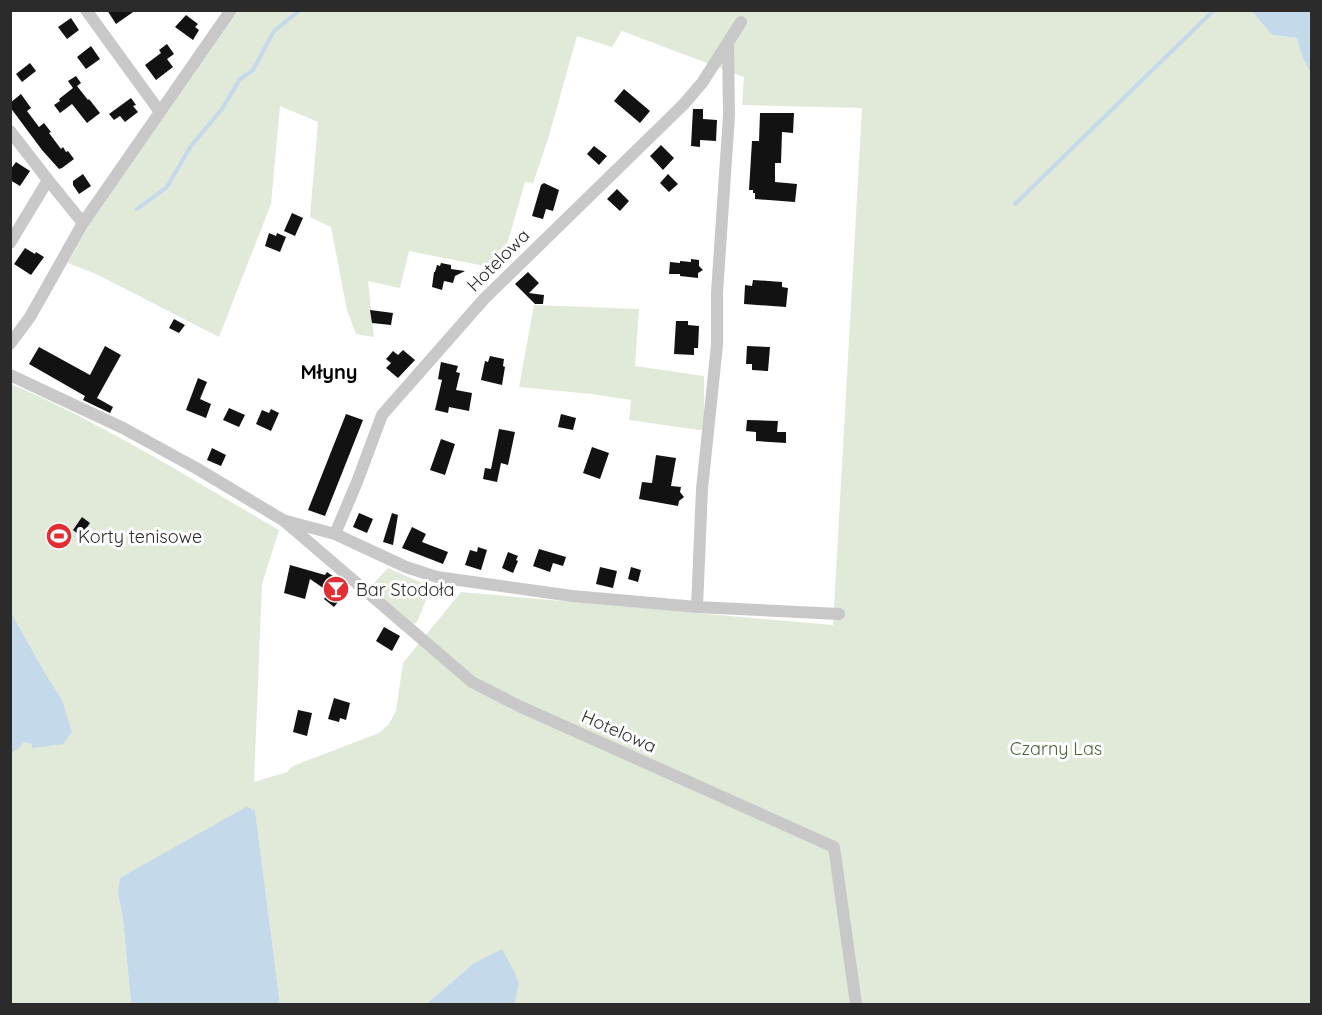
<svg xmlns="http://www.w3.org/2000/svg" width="1322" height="1015" font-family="Quicksand,sans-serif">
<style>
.green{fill:#e1e9d8}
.water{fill:#c4d9ea}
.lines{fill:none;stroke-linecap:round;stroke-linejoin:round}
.stream{stroke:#c4d9ea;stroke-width:4}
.building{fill:#121212}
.street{stroke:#c8c8c8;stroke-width:12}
.labels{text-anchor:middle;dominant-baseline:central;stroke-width:6;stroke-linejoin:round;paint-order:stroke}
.street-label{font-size:18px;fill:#2b2b2b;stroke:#fff}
.poi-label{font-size:18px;fill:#2b2b2b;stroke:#fff;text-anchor:start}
.park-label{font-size:18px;fill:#4c663a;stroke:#fff}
.neighbourhood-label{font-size:20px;font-weight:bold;fill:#000;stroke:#fff}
</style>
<rect width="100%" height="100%" fill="#fff"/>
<path class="green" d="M1252,10l20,25 25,3 5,18 10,17 -1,931h-796l4,-20 -45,-21 -48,41h-146l-25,-193 -137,83 5,26 8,84h-120v-620c93,40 180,95 268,146l-17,54 -8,198 33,-10 6,-6 86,-33 10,-9 7,-13 7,-48 58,-71 372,33 29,-517 -120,-3 2,-28 -122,-46 -10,16 -35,-11 -29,103 -15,44 -8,-1 -25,87 -91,-18 -9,37 -32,-7 6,56 -18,-3 -9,-24 -16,-83 -21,-10 8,-95 -38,-16 -9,98 -52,133 -123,-63 -28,-11 21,-38 149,-214z
M534,305l105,4 -4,57 69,10v53l-5,1 -70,-10 2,-20 -39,-6 -73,-7z
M388,568l41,18 1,4 -13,32 -4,2 -43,-37z"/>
<path class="water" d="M1252,11h59v62l-9,-17 -5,-18 -25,-3z
M10,611l36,64 16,25 10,32 -9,12 -31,4v-4l-8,-2 -5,6 -8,5z
M246,807l9,3 25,194h-149l-8,-84 -5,-26 2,-16z
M502,949l12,22 5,13 -4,20h-89l48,-41z"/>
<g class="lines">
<path class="stream" d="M1015,204l199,-194
M137,209l30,-22 24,-41 31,-37 18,-30 13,-9 21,-39 26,-21"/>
</g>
<path class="building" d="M107,10h29l-20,14z
M186,15l12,9 -3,3 4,3 -6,10 -18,-13z
M71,18l8,12 -12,9 -9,-12z
M167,44l7,10 -7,5 6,8 -17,13 -11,-15 16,-12 -2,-3z
M91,46l9,13 -14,10 -9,-12z
M30,63l6,8 -14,11 -6,-8z
M76,76l5,7 -4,3 11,14 1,-1 11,14 -13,10 -15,-19 -12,9 -6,-8 6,-4 -1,-2 14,-11 -5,-7z
M624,89l26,22 -10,12 -26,-22z
M21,94l10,14 -4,3 12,16 5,-4 7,9 -2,1 12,16 2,-2 3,5 2,-1 6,8 -12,9 -3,1 -17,-19 -32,-43v-4z
M131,98l5,7 -3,1 5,6 -13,10 -5,-6 -6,4 -5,-6z
M693,109h10v10l14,1 -1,21 -16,-1v7l-9,-1z
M760,113h34l-1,20 -11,-1 -1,31h-6v19l22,2 -2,18 -40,-3v-6h-2v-3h-4l3,-49h7z
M661,145l13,13 -11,12 -13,-14z
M594,146l13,10 -8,9 -12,-11z
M16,162l14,9 -10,15 -10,-6v-10z
M83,174l8,12 -12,8 -6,-9v-4z
M668,174l10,10 -9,8 -9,-9z
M544,183l15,7 -6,21 -7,-2 -3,10 -11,-3 9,-31z
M617,189l12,12 -9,10 -13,-12z
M292,213l11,5 -8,18 -11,-5z
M269,233l7,3 1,-3 9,4 -6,15 -15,-6z
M25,248l10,6 1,-2 8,5 -13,18 -17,-11z
M691,259l8,1v6l4,4 -5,3v5l-18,-2v-2h-11l1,-12 10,1v-2l11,1z
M441,263l10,2v4l14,2 -10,5 -2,7 -9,-2 -2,9 -10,-3 2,-15h1l2,-7 3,1z
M528,272l11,11 -10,10 15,2 -1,9h-8l-20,-20z
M753,280l29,2v5l6,1 -2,19 -42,-3 1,-19 7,1z
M370,310l23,3 -2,12 -19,-2z
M174,319l11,6 -6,8 -10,-5z
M676,321h12v4l11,1 -1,22h-4v7l-20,-1z
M105,346l16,9 -24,43 16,9 -3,6 -27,-13 2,-4 -56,-32 10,-17 51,28z
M747,346l23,1 -2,24 -16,-1v-6h-6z
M403,350l12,10 -17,18 -12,-10 5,-5 -5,-4 7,-8 5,4z
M490,356l14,3 -1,7 2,1 -3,18 -21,-5 4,-19 3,1z
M441,362l17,4 -2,6 4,1 -4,17 16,3 -3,18 -20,-4 -1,6 -13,-3 7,-30 -4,-1z
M198,378l9,4 -7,17 11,5 -5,14 -20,-8z
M229,408l16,7 -6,12 -16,-7z
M271,409l8,4 -8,18 -15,-7 6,-14 7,3z
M346,414l17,6 -38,96 -17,-6z
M561,414l15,4 -3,12 -15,-3z
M747,420l31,1 -1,11h9v11l-30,-2v-9l-10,-1z
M499,429l16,3 -7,33 -7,-2 -4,19 -14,-3 2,-11 6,1z
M441,439l14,5 -10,31 -15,-5z
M592,447l17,6 -9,26 -17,-6z
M212,448l14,7 -5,11 -14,-6z
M656,455l20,3 -5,28 10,1 -1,5 4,5 -5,4 -1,5 -39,-7 3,-17 10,1z
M359,513l14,6 -6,14 -14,-6z
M392,513l6,2 -5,30 -10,-3z
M82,517l8,6 -9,13 -8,-6z
M412,527l14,7 -4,8 26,10 -5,12 -41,-16z
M478,547l9,3 -6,20 -16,-5 5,-15 7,2z
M539,549l27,8 -3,9 -10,-3 -3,9 -17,-6z
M508,552l10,4 -2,4 2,1 -5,12 -11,-5z
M290,565l35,10 2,-3 10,7 1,-1 11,10 -15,19 -10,-8 5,-7 -19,-13 -5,20 -21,-6z
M600,567l17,4 -4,17 -17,-4z
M631,567l10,3 -3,12 -10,-3z
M384,627l16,9 -8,15 -16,-10z
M334,698l16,5 -4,17 -6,-2 -1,4 -11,-3z
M298,710l14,3 -5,23 -14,-4z"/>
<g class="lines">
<path class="street" d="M86,10l74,102
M10,131l38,49 35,43 148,-213
M10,243l38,-63
M10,344l20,-27 53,-94
M10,375l113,53 73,40 87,52 189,162 47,24 315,141 22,157
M286,521l49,13 71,33 31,10 135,19 125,11 142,7
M335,534l22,-52 25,-67 102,-116 199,-194 19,-22 39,-61
M697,607l5,-118 15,-144v-52l12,-178 -1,-73"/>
</g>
<defs>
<symbol id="stadium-disc" viewBox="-11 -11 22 22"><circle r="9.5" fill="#e22e32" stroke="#fff"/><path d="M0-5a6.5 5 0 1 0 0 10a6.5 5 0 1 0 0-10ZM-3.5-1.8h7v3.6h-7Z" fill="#fff"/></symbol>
<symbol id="bar-disc" viewBox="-11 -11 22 22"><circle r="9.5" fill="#e22e32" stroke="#fff"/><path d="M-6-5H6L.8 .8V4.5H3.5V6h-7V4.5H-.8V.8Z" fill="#fff"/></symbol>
</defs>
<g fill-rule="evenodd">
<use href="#stadium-disc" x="44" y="521" width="30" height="30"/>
<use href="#bar-disc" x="321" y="574" width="30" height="30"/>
</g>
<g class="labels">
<g class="street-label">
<text transform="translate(498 260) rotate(-45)">Hotelowa</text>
<text transform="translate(619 731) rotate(24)">Hotelowa</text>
</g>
<g class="poi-label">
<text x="78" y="536">Korty tenisowe</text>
<text x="356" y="589">Bar Stodoła</text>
</g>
<g class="park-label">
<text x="1056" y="748">Czarny Las</text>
</g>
<g class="neighbourhood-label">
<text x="329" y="371">Młyny</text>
</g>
</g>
<rect width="1322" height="1015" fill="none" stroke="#2b2b2b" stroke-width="24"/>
</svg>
